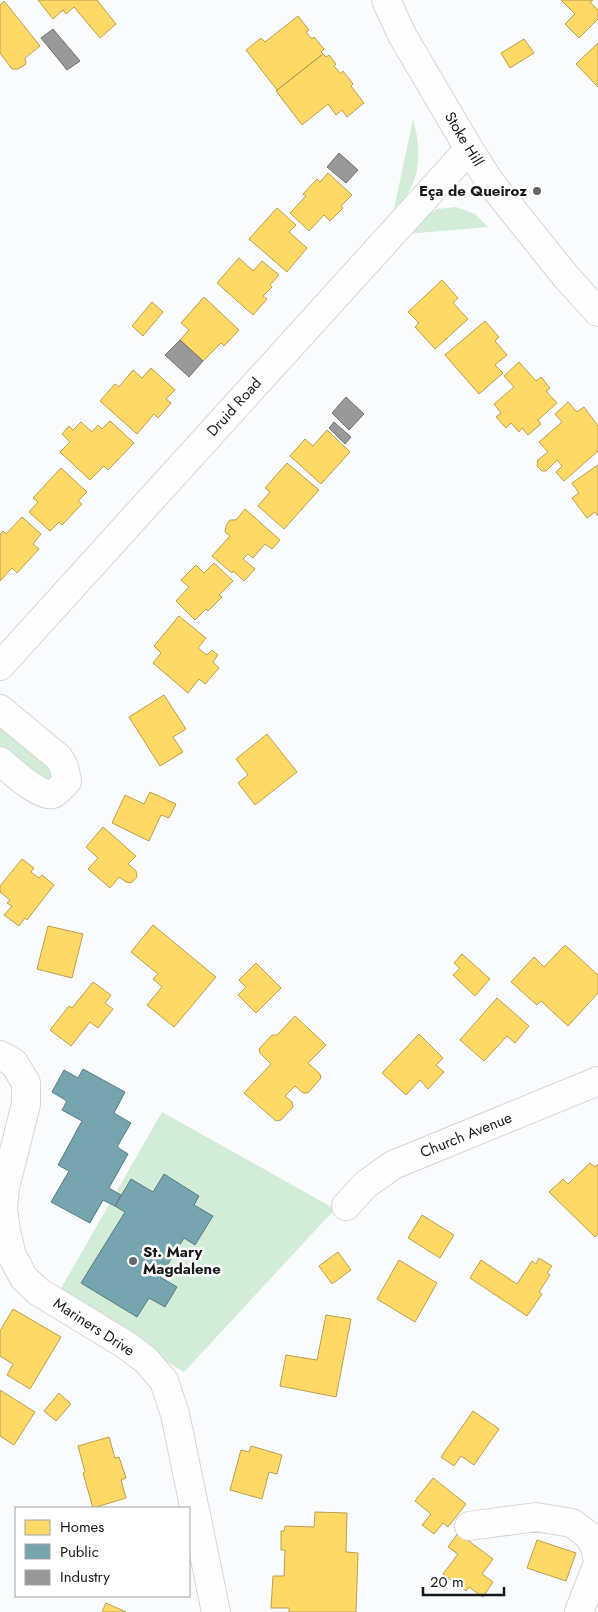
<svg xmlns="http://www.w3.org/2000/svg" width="598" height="1612" font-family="Jost,sans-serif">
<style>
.green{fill:#d2ecd8}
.homes{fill:#ffd966;stroke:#b99f4f}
.public{fill:#76a5af;stroke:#597b82}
.industry{fill:#999;stroke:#727273}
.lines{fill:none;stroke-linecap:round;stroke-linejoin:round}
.minor-casing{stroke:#d4d6d9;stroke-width:30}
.minor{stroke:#fefeff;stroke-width:28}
.poi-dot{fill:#656769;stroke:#fff;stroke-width:2}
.labels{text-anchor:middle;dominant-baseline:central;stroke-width:5;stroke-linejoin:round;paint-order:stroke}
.street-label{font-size:15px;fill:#16181a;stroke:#fff}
.poi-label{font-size:15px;font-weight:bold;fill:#16181a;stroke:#fff;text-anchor:end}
</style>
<rect width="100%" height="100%" fill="#f9fbfd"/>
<path class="green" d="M413,119c7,24 9,52 -5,74 -3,6 -9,11 -14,16z
M456,207l19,7 13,13 -82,7 11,-12 20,-13z
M0,722l55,45 -3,20 -52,-37z
M162,1112l173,97 -151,163 -50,-30 -75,-50z"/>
<path class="homes" d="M38,0h59l19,24 -16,14 -26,-31 -8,7 -3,-4 -10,9z
M561,0h32l-3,2 8,8v9l-19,19 -14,-14 10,-10z
M4,1l36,45 -15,12 1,6 -8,5h-6l-12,-16v-48z
M298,16l11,14 -3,2 6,7 2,-2 10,12 -3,3 2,2 -46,36 -31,-40 15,-12 4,4z
M524,39l10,14 -24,15 -9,-15z
M598,43v44l-22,-23z
M323,54l3,3 3,-2 7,9 -2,2 7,8 2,-3 10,13 -2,2 13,17 -17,14 -5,-7 -6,5 -8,-11 -26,21 -26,-34z
M328,173l24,22 -11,11 2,2 -13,13 -6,-6 -15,16 -19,-18 16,-17 -3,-2 14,-15 3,3z
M277,208l19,17 -7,7 18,16 -20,24 -38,-33z
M239,258l14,13 9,-10 17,14 -9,10 2,2 -9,9 4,3 -14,16 -36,-32z
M442,280l16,18 -5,5 15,16 -33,30 -20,-22 4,-4 -11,-11z
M204,297l35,33 -15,16 -3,-3 -18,18 -23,-21 9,-10 -8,-7z
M152,302l11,10 -20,24 -11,-10z
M485,321l14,16 -4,4 12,14 -12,10 8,8 -24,21 -34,-39z
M519,362l17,19 5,-4 9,11 -4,3 11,12 -19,17 3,4 -13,11 -6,-7 -3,4 -8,-9 -5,5 -10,-11 5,-4 -7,-9 20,-17 -10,-11z
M151,368l24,22 -9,9 5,4 -13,15 -4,-4 -17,20 -37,-33 15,-17 4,3 14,-17 9,8z
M568,402l9,10 7,-5 14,19v25l-34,30 -8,-9 6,-6 -5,-6 -11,11h-4l-5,-5 1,-6 10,-8 -9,-10 23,-20 -7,-8z
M110,421l24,22 -26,27 -4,-4 -14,14 -30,-28 10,-10 -8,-8 7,-8 4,4 8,-8 11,10 6,-7 4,4z
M327,430l23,22 -29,32 -31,-28 15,-17 8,7z
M287,463l32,27 -35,39 -26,-23 12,-14 -5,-4z
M598,465v51l-3,-4 -8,6 -15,-20 7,-5 -7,-10z
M61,468l26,24 -9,9 4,3 -20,21 -3,-3 -9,9 -21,-19 9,-10 -5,-4z
M245,509l35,31 -8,9 -7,-5 -12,14 -5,-4 -5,5 12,10 -11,12 -11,-10 -1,2 -20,-17 18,-20 -5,-4 1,-6 4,-6h6z
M22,517l19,17 -8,10 6,5 -22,24 -5,-5 -12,13v-46l3,-4 3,3z
M214,563l19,18 -14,14 3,2 -14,14 -2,-2 -11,11 -19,-19 13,-14 -8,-7 15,-15 8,8z
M179,616l27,22 -8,10 9,7 5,-5 6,5 -5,7 6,6 -14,16 -6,-5 -11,14 -35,-30 8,-10 -7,-7z
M164,695l22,34 -13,8 10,15 -23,14 -31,-49z
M267,734l30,38 -42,33 -17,-22 10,-8 -12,-16z
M150,792l26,12 -7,14 -8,-3 -12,26 -37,-18 13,-28 19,9z
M103,827l33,29 -8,8 8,7 1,6 -6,6 -5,-1 -7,-5 -9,11 -22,-19 10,-11 -12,-11z
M22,859l12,9 -3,4 8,6 3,-3 12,10 -27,35 -2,-2 -6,8 -15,-11 8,-9 -5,-3 3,-3 -10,-8v-6z
M153,925l63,52 -42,50 -27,-22 15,-18 -9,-8 5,-5 -27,-22z
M48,926l35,8 -11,44 -35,-9z
M565,945l33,30v18l-30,33 -27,-25 -4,4 -26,-23 23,-25 10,10z
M462,954l28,25 -15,17 -22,-21 7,-7 -6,-5z
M256,963l25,25 -25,25 -18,-18 8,-8 -7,-7z
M93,982l18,13 -6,8 8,6 -15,19 -8,-6 -19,24 -21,-16 19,-24 3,2z
M497,998l32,28 -14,17 -8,-7 -23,25 -24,-21z
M295,1016l31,29 -18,18 12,11 1,4 -13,15h-5l-8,-7 -10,10 7,6 1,5 -12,13 -5,1 -32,-28 27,-29 -11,-11 -1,-4 13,-14h5z
M419,1034l24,24 -7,7 8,7 -16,17 -8,-9 -14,15 -24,-22z
M590,1163l5,4 3,-3v70l-3,3 -46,-45 14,-13 5,5z
M422,1215l32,20 -14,23 -32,-20z
M338,1252l13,18 -19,14 -13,-18z
M539,1258l13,8 -5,7 3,2 -11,17 3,2 -15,22 -57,-38 11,-18 36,24 15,-23 4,3z
M399,1260l38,23 -22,39 -38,-23z
M13,1309l48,28 -31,52 -23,-14 6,-11 -13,-8v-25z
M326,1315l25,4 -15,78 -56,-11 6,-31 31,5z
M0,1390l35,22 -21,33 -14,-9z
M59,1393l12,11 -15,17 -12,-10z
M473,1411l26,18 -25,36 -13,-9 -7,10 -13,-9z
M109,1437l6,21 4,-1 7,21 -5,2 5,18 -33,10 -10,-35 2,-1 -7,-26z
M251,1446l31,9 -5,19 -8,-2 -7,27 -32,-9 11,-40 8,2z
M433,1478l33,26 -18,23 -5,-4 -9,11 -12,-9 9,-11 -16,-13z
M315,1512l32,1 -1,39 12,1 -2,59h-67v-4h-18l2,-32h11l1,-26h-4v-19h3l1,-5 29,1z
M458,1533l35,26 -11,15 11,8 -10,15 -14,-10 -3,4 -23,-17 15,-20 -10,-7z
M537,1540l39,13 -10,28 -39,-13z
M106,1603l20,9h-24z"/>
<path class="public" d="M83,1069l42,23 -11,21 17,10 -14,24 11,7 -19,34 12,7 -6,11 -12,-6 -13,23 -39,-21 18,-31 -11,-6 24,-44 -20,-11 5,-9 -15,-9 12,-22 14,8z
M164,1174l35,22 -5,9 19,11 -18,29 -11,-7 -24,39 17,10 -12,20 -16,-9 -12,19 -56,-34 44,-71 -10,-6 16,-27 22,13z"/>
<path class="industry" d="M53,29l27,32 -13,9 -26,-32z
M339,153l19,17 -12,13 -19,-16z
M180,340l23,21 -14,16 -24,-22z
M346,397l18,17 -15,16 -17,-17z
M334,422l17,15 -6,7 -16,-16z"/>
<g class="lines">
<defs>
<path id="minor" d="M386,0l16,35 67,114 21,33 77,96 31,34
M0,666l469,-517
M0,709l59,49 5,9 3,14c-4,4 -9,11 -14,13 -13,4 -43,-25 -53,-33
M0,1055l14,8 12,20v21l-21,83 -2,22 3,22 6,25 12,22 15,14 87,53 20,15 18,21 11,33 41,198
M346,1206l19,-21 28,-20 205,-84
M469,1526l67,-9 36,6 16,12 7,12 3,14
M579,1612l19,-49"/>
</defs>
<use href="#minor" class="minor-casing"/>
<use href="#minor" class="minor"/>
</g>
<g class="poi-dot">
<circle cx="537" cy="191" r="5"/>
<circle cx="133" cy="1261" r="5"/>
</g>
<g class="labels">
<g class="street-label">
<text transform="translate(464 139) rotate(59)">Stoke Hill</text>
<text transform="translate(234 407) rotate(-48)">Druid Road</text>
<text transform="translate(466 1135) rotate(-22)">Church Avenue</text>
<text transform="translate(94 1327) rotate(33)">Mariners Drive</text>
</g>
<g class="poi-label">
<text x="527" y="191">Eça de Queiroz</text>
<text x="143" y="1252" text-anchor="start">St. Mary<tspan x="143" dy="17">Magdalene</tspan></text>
</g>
</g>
<rect x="15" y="1507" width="175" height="90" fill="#ffffff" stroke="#a2a3a3"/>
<rect x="25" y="1520" width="25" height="15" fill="#ffd966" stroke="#a2a3a3"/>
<text x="60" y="1532" font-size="15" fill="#16181a">Homes</text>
<rect x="25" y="1544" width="25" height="15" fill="#76a5af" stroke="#a2a3a3"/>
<text x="60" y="1557" font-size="15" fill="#16181a">Public</text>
<rect x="25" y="1570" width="25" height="15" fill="#999999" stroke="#a2a3a3"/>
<text x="60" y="1582" font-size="15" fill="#16181a">Industry</text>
<path d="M423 1587v8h81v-8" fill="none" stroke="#16181a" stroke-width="2.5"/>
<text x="430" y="1587" font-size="15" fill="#16181a" stroke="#ffffff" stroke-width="4" paint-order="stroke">20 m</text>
</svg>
